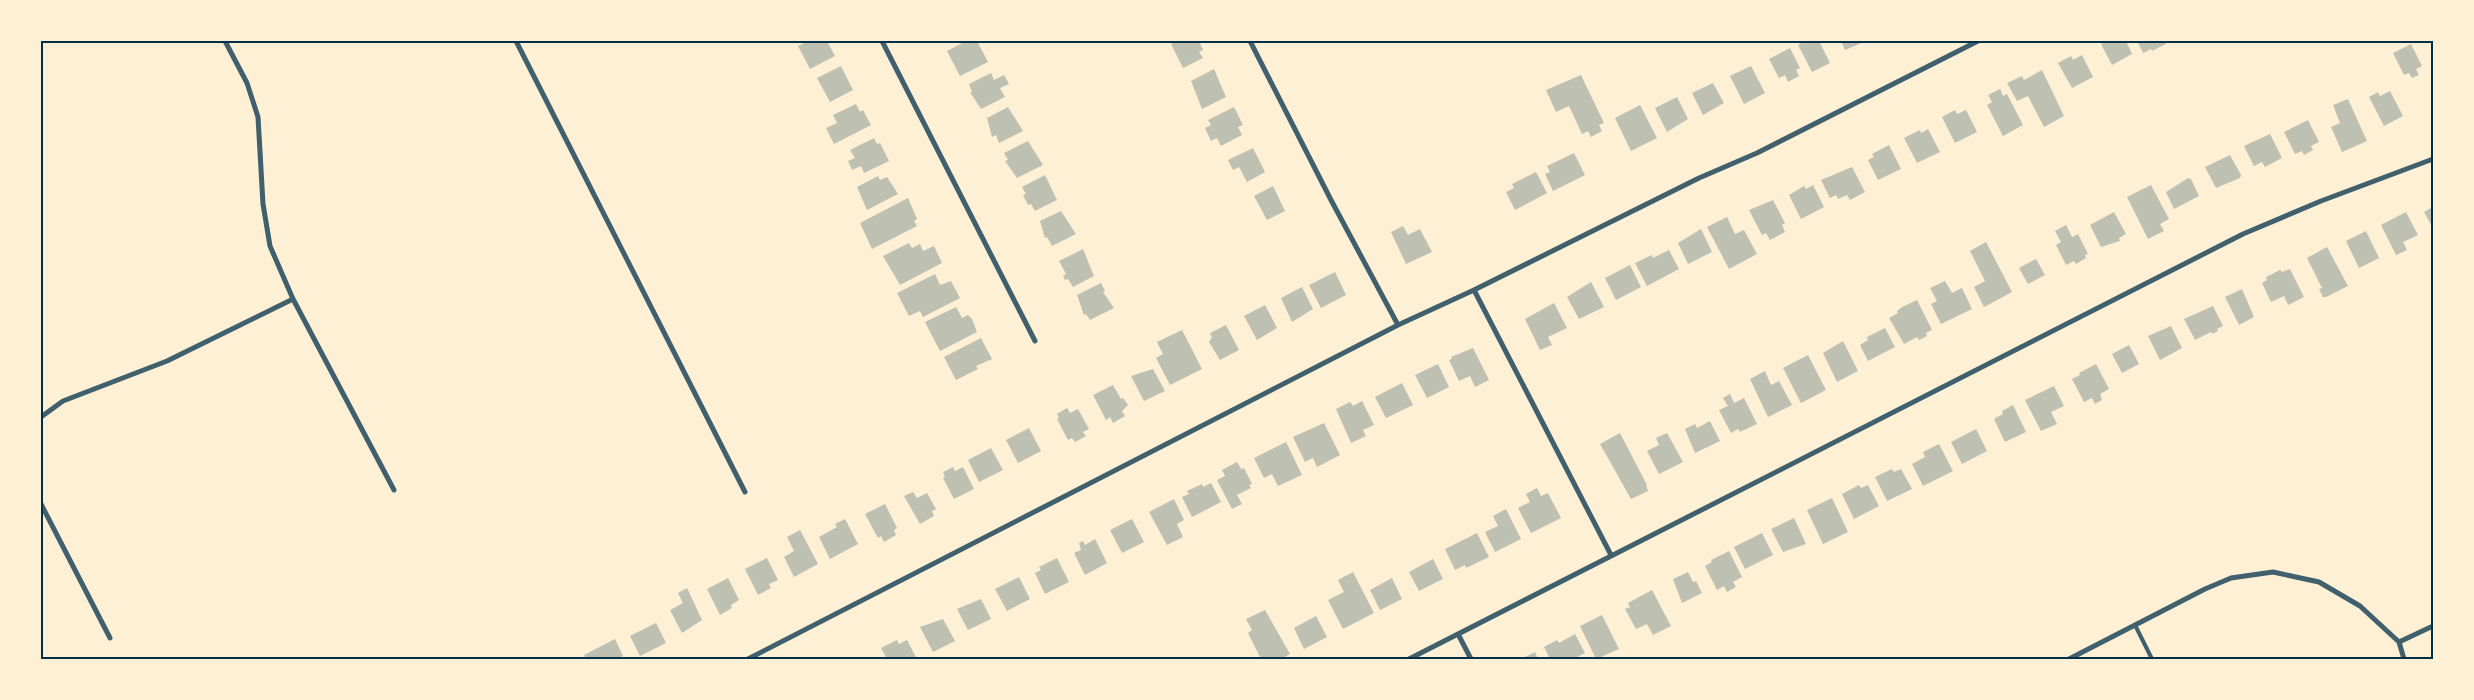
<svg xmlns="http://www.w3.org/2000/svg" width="2474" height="700" font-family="'Space Grotesk',sans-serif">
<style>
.building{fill:#bec0b2}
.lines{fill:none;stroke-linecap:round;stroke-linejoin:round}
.service{stroke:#3f606c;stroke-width:4}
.minor{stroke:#3f606c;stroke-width:5}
.neatline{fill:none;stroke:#003049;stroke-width:2}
</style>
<rect width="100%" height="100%" fill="#fdf0d5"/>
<path class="building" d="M808,41h19l8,15 -25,13 -12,-23z
M966,41h11l11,21 -28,14 -13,-25z
M1176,41h23l4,9 -4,2 4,6 -20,10 -12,-24z
M1805,41h14l11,22 -18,9 -14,-27z
M1841,41h25l-21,9z
M2106,41h20l6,13 -20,11 -11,-21z
M2137,41h27l2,3 -14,7 -1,-2 -8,4z
M2411,44l11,22 -6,3 3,6 -7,3 -3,-5 -5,2 -11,-22z
M1790,48l10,20 -4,2 3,6 -11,6 -3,-7 -6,3 -10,-19z
M2082,55l11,22 -21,11 -14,-25 13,-7 2,4z
M841,66l12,24 -23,12 -13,-24z
M1751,66l14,27 -21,11 -14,-28z
M1214,69l12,28 -24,12 -11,-28z
M2042,70l22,46 -20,11 -16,-31 -11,5 -10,-18 15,-7 2,4z
M991,73l3,7 10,-5 5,9 -9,4 5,9 -24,12 -11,-17h2l-3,-8z
M1581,75l23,48 -5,2 3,6 -11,6 -3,-6 -6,3 -13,-28 -13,6 -10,-22z
M1713,83l11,20 -21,12 -11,-22z
M2000,89l3,7 4,-2 16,31 -20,11 -16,-31 5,-3 -4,-7z
M2390,91l13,25 -19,10 -15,-29 9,-5 2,4z
M1677,97l11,22 -21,13 -12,-24z
M2348,99l19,42 -25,11 -11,-25 9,-4 -7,-18z
M856,104l4,8 3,-2 8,15 -37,19 -8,-16 11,-5 -4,-8z
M1640,105l17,33 -26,13 -16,-33z
M1008,107l15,24 -24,12 -3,-8 -4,2 -5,-19z
M1234,107l9,18 -5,2 4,8 -21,11 -4,-8 -6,3 -6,-13 6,-3 -3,-5z
M1955,110l2,4 9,-4 11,22 -22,11 -13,-26z
M2308,120l11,22 -8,4 2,4 -9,5 -2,-4 -7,3 -11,-22z
M1928,129l12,23 -23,11 -13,-25 16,-8 1,3z
M2270,134l12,24 -17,9 -3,-5 -8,4 -10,-20z
M874,138l3,6 3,-1 9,18 -25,12 -3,-7 -9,4 -4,-9 7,-3 -5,-8z
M1028,141l15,24 -26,13 -12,-17 3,-1 -4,-7z
M1889,145l12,24 -23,11 -10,-20 6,-3 -2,-3z
M1253,148l12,24 -18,10 -8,-15 -6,3 -5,-10z
M1574,153l11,22 -32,16 -8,-17 5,-2 -3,-6z
M2230,155l11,20 -1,3 -24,10 -11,-21z
M1852,167l13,25 -15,8 -3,-5 -9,4 -2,-4 -6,3 -9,-18z
M1536,172l11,21 -32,17 -9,-18 8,-4 -2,-4z
M1045,175l12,25 -22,11 -4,-7 -3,1 -5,-10 3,-1 -4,-7z
M878,176l2,4 7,-3 11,17 -31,16 -10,-23z
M2188,178l3,1 8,17 -25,13 -8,-17z
M1813,185l11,22 -23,12 -12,-24 15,-9 2,3z
M2151,185l18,34 -9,5 4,7 -16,8 -21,-42z
M1273,186l12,25 -18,9 -13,-24z
M908,198l9,21 -3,2 3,5 -45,23 -12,-26z
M1773,200l12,23 -3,2 3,7 -15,8 -4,-7 -4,2 -13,-25z
M2433,207v21l-9,-16z
M1061,211l15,23 -24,12 -5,-9 -2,1 -5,-17z
M2114,212l12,22 -7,4 1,3 -19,6 -11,-22z
M2406,212l12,23 -15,7 4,8 -11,5 -15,-30z
M1727,217l8,17 9,-4 13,24 -28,15 -22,-42z
M2066,225l6,12 6,-3 10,20 -3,1 1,3 -10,6 -2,-3 -8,4 -10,-20 5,-3 -6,-11z
M1403,226l5,9 12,-6 12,23 -26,12 -15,-32z
M1701,229l11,23 -24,12 -10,-21z
M2366,231l13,27 -20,10 -13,-27z
M1986,242l26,50 -28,15 -10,-20 11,-6 -15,-30z
M909,243l3,5 8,-4 3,7 11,-5 8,17 -42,22 -17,-29z
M2327,247l21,39 -22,11h-3l-4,-8 3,-1 -15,-30z
M1083,249l11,27 -21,11 -5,-8 -3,1 -2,-4 3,-2 -7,-13z
M1669,250l10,19 -32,17 -12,-23 17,-8 1,3z
M2036,259l9,16 -17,9 -9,-16z
M1630,265l11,22 -25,13 -11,-22z
M2290,269l14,28 -16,8 -4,-9 -13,6 -9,-19 5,-3 -1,-3 14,-7 2,2z
M1335,272l11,23 -25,13 -12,-23z
M935,274l5,11 11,-4 9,17 -37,19 -3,-6 -11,5 -12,-23z
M1945,281l7,12 10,-5 10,21 -31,15 -10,-20 6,-3 -7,-13z
M1591,282l13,25 -25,12 -12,-22z
M1101,283l4,8 -2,1 11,16 -24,12 -4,-6 -2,1 -7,-20z
M1302,287l11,22 -21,13 -11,-24z
M2242,289l12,28 -15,8 -14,-28z
M1917,300l15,30 -6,3 1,3 -8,4 -2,-3 -13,7 -15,-26 9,-5 -1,-2 5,-4z
M1554,303l13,25 -19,9 4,8 -12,5 -15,-31z
M1265,305l12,23 -20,12 -13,-24z
M2213,306l10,20 -6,3 1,2 -6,3 -1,-2 -16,8 -11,-21z
M956,307l6,11 6,-3 4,4 5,13 -37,19 -15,-29z
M1226,325l13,25 -19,10 -11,-18 3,-5 -2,-4z
M2171,326l11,22 -22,12 -12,-24z
M1885,328l10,19 -27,14 -8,-16 8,-5 -1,-3z
M1182,330l20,39 -32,16 -14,-27 7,-4 -6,-12z
M981,338l11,21 -16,7 2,3 -22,11 -12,-23z
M1843,341l15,30 -21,11 -14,-29z
M2129,345l10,19 -17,9 -10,-19z
M1473,348l16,32 -14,7 -5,-11 -11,5 -10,-21 3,-1 -1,-2z
M1808,355l18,35 -25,13 -18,-35z
M1438,364l11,23 -22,11 -12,-23z
M2096,364l13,25 -9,5 2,6 -7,4 -3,-6 -8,4 -12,-23 8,-4 -1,-2z
M1153,369l12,22 -21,10 -13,-25z
M1765,371l6,14 8,-4 13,24 -24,12 -18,-38z
M1402,383l11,22 -27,13 -11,-21z
M1113,385l8,14 2,-1 5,7 -6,6 3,5 -12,7 -3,-6 -4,3 -13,-25z
M2054,386l10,20 -13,6 6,12 -16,7 -16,-31z
M1730,394l4,9 10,-5 13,26 -17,8 -2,-3 -7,4 -12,-23 9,-4 -5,-8z
M1362,401l12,24 -11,5 3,6 -15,7 -15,-34 14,-7 3,4z
M2013,405l13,27 -21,10 -11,-23 9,-5 -1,-3z
M1067,408l3,5 8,-4 11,20 -6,3 3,4 -11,6 -3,-4 -4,2 -11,-21 2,-1 -2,-4z
M1710,421l10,20 -25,12 -10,-24 10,-5 2,4z
M1324,423l16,32 -23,12 -4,-9 -8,4 -12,-25z
M1029,428l12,23 -23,12 -12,-23z
M1976,429l11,22 -25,13 -11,-22z
M1620,433l27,52h-1l2,6 -17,8 -31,-55z
M1667,433l16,29 -24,12 -12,-23 12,-6 -3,-7z
M1286,442l16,33 -24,11 -6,-12 -8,4 -10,-20z
M1939,444l14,27 -30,15 -11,-22 13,-7 -2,-5z
M991,448l12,22 -24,12 -11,-22z
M1237,462l4,7 3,-1 8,16 -3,1 2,3 -14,7 5,9 -10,5 -15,-29 8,-4 -3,-6z
M953,467l2,4 8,-4 11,22 -20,10 -11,-21 2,-1 -2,-5z
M1892,469l2,3 7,-3 11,20 -25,12 -12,-24z
M1211,483l10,19 -29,15 -10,-20 7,-3 -2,-3 15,-7 1,3z
M1859,485l2,3 7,-3 11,21 -25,13 -12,-25z
M1537,488l4,8 7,-3 13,25 -30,15 -13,-25 12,-6 -4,-8z
M913,492l4,6 10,-5 9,16 -4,2 2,5 -14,8 -16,-28z
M1832,498l16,34 -25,12 -16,-34z
M1174,499l10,21 -7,4 6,13 -16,8 -18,-33z
M885,504l12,24 -3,2 2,5 -12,7 -3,-6 -3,2 -13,-24z
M1506,509l15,30 -26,13 -10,-20 13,-6 -5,-10z
M1794,518l12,26 -23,8 -12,-23z
M845,519l13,25 -28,15 -11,-22 18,-10 -2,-3z
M1132,519l12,23 -22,11 -12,-23z
M800,530l18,34 -24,13 -10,-20 10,-6 -7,-14z
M1477,533l12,24 -23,11 -1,-3 -10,5 -10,-21z
M1762,533l11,22 -28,14 -11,-22z
M1095,539l12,24 -22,12 -11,-22 7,-3 -2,-7 4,-2 2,4z
M1729,551l13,26 -9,5 3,5 -9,5 -3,-6 -7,4 -12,-24 7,-4 -1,-2z
M767,558l11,22 -9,4 2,4 -13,7 -13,-26z
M1057,558l12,24 -24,12 -10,-21 6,-3 -2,-3z
M1433,559l10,20 -24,12 -10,-19z
M1353,572l21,41 -31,16 -15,-29 16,-8 -6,-12z
M1688,572l5,10 3,-1 6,12 -20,10 -9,-24z
M1019,577l11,22 -23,12 -12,-22z
M728,578l11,22 -8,5 1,3 -12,7 -13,-26z
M1392,578l10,21 -22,11 -10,-20z
M687,588l15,32 -20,13 -12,-23 13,-7 -5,-10z
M1652,590l19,36 -18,9 -6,-11 -11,5 -11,-20 5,-2 -2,-4z
M981,599l10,20 -23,11 -11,-21z
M1265,610l25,44 -9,5h-20l-13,-26 4,-3 -6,-11z
M1602,615l17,34 -23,10 -16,-33z
M1316,616l11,21 -23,12 -10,-21z
M943,619l12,22 -22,11 -13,-25z
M656,623l10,20 -26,13 -10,-20z
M1575,634l10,19 -12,6h-23l-6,-12 13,-7 2,3z
M615,639l8,17 -5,3h-32l-2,-4z
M897,640l2,4 8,-4 10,19h-30l-6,-11z
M1535,652l3,7h-17z"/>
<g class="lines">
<path class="service" d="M2135,625l17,34"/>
<path class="minor" d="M225,41l22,42 11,34 5,87 7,42 23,53 101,191
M516,41l229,451
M882,41l153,300
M1250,41l81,159 67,125
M1474,290l137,265
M41,417l22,-16 104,-40 126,-62
M41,504l69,134
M1458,634l13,25
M2399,642l34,-16
M2399,642l5,17
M748,659l650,-334 76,-35 225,-112 58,-25 221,-112
M1409,659l834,-425 78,-33 112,-42
M2069,659l136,-70 26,-11 42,-6 46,10 41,24 39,36"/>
</g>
<rect width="2474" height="700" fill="none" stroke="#fdf0d5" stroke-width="85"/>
<rect x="42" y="42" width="2390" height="616" class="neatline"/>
</svg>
